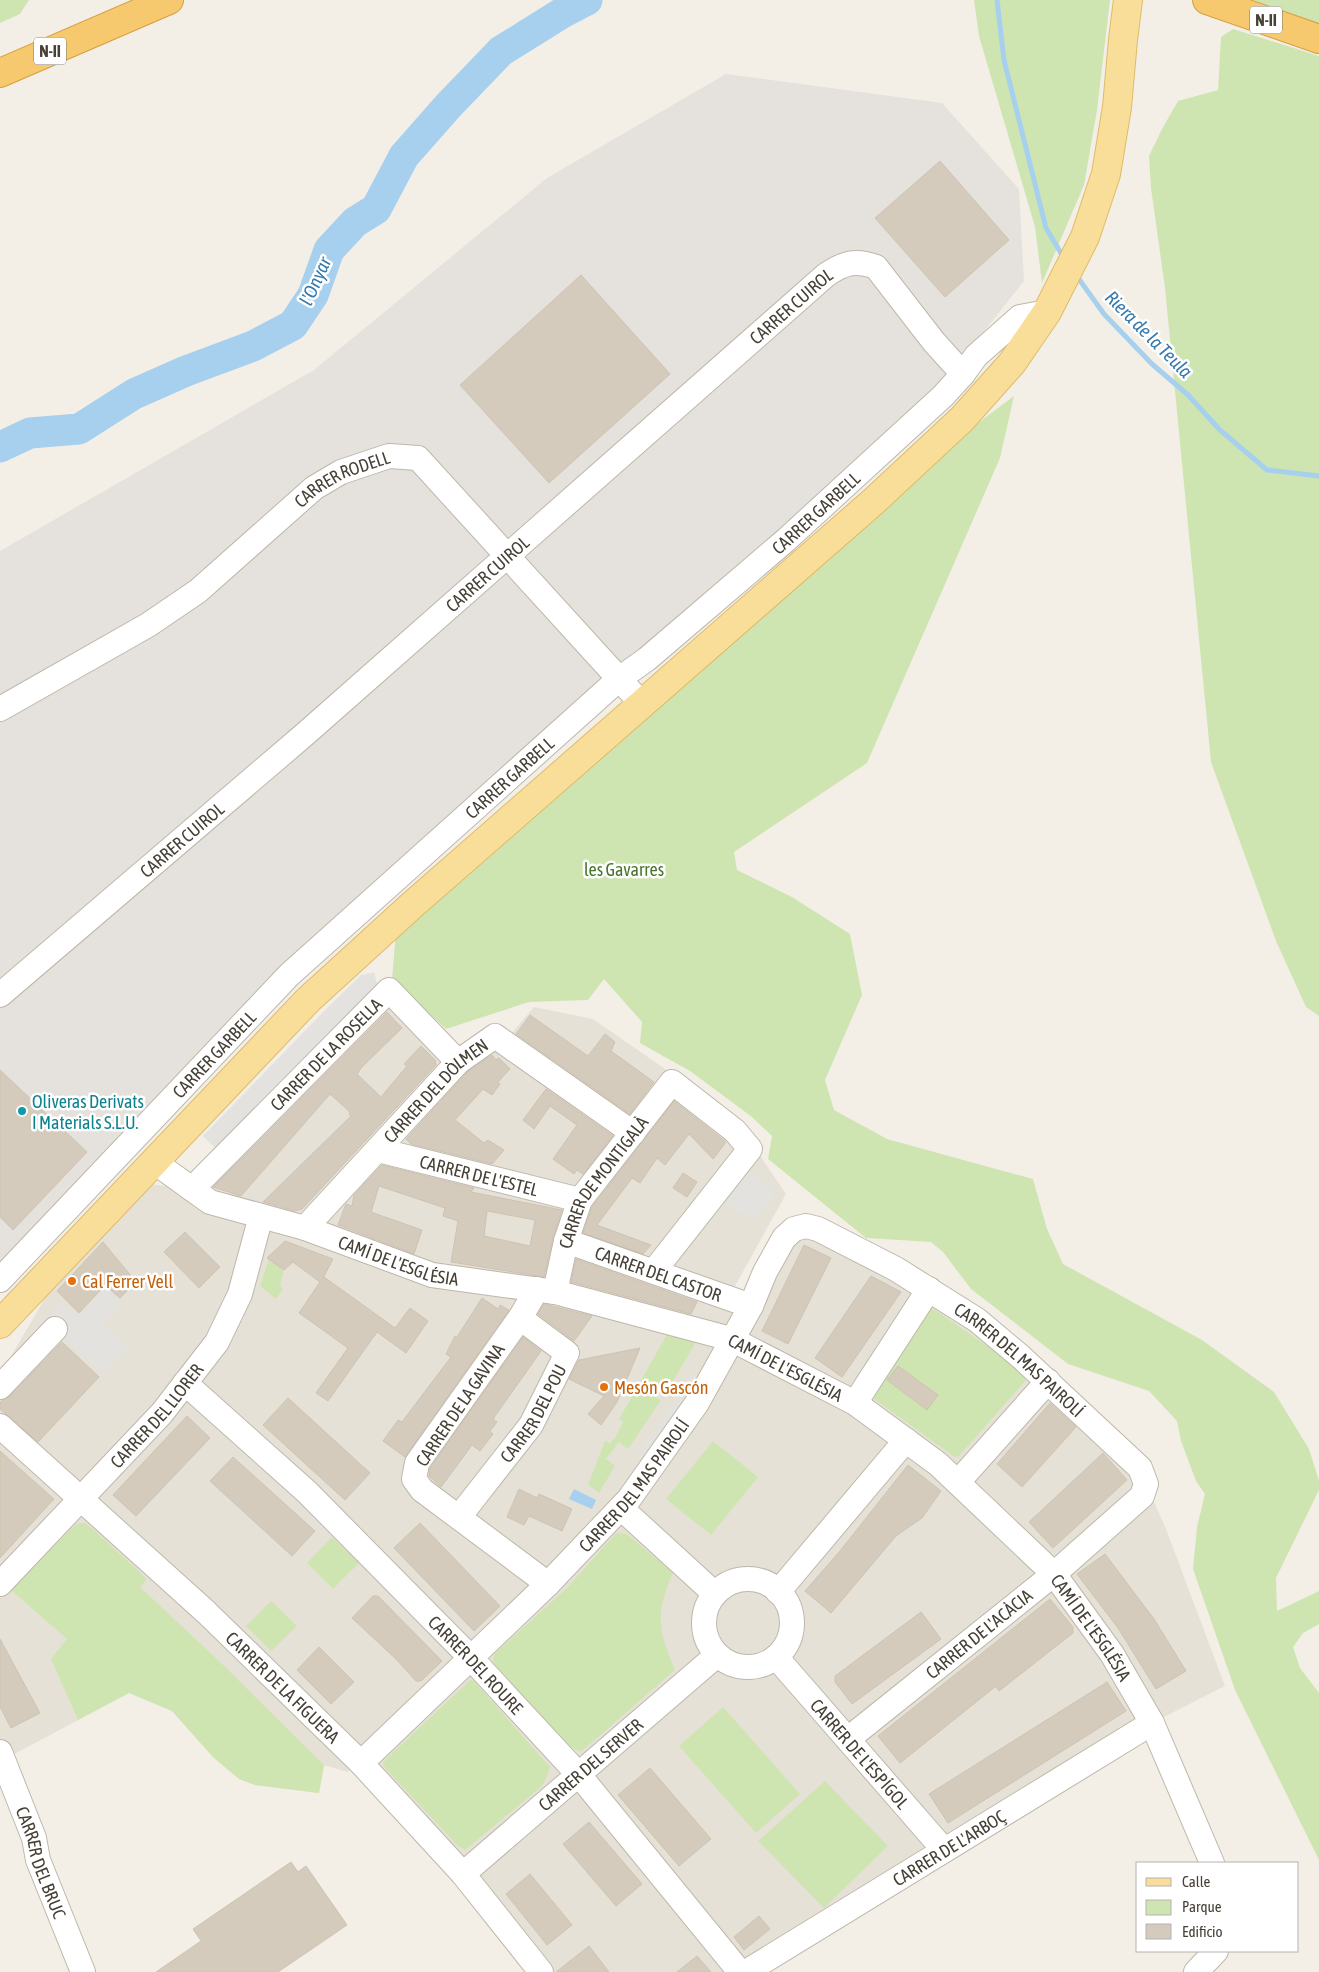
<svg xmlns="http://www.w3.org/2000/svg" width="1319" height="1972" font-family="'Asap Condensed',sans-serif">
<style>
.residential{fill:#e6e1d6}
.industrial{fill:#e5e1dc}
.green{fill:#cee5b2}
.parking{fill:#e4e2df}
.water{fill:#a6d0ed}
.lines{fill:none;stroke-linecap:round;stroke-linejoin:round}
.stream{stroke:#a6d0ed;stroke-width:5}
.river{stroke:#a6d0ed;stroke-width:31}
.building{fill:#d4cbbd;stroke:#cec3b1;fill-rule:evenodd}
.minor-casing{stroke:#beb7aa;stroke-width:26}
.major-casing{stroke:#debb6a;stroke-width:30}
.highway-casing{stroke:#d69e3e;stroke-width:30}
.minor{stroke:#fff;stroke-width:24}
.major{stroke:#f9de9a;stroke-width:28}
.highway{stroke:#f7c96e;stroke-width:28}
.culture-dot{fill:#0f9aa8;stroke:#fff;stroke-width:2}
.food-dot{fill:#e8710a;stroke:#fff;stroke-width:2}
.labels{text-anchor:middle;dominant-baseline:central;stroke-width:5;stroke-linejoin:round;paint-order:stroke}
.shield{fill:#fff;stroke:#7e7972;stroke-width:1}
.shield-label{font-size:16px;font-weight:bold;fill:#464036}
.street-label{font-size:18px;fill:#464036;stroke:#fff}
.park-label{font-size:18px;fill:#48752c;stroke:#fff}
.culture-label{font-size:18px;fill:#0d838f;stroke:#fff;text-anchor:start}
.food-label{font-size:18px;fill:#c56008;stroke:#fff;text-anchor:start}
.water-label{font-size:19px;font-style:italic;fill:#357aac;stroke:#fff}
</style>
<rect width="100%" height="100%" fill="#f3efe7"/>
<path class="residential" d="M389,990l69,72 47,-21 29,-34 59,12 124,86 38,43 31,46 -57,103 22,8 43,-76 135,60 217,195 20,45 59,157 -73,37 -405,249h-208l-178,-208 -14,8 -23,-7 -5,28 -64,-8 -16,-6 -26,-22 -41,-46 -43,-18 -126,67 -3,-8v-377l51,-87 98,-104 43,5z"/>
<path class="industrial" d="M726,74l216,29 77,86 5,92 -86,108 -322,286 -616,594v-718l314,-181 233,-192z"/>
<path class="green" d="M0,0h29l-9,14 -20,9z
M974,0h136l-13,110 -13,75 -42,98 -7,-56 -56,-191z
M1253,0h66v24z
M1233,29l86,27v960l-13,-9 -30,-66 -65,-179 -46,-474 -14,-100 -2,-32 13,-27 16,-28 40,-11 3,-53z
M1014,396l-14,62 -133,305 -133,89 3,18 55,27 58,37 12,61 -37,85 9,30 53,29 146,40 14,50 16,35 139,76 72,52 35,57 10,32v9l-43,88 1,33 42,-20v33l-16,9 -10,14 7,21 19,25v167l-84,-170 -42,-121 4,-42 8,-33 -9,-13 -15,-40 -4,-20 -28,-30 -81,-27 -97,-75 -28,-37 -12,-10 -65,-4 -98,-79 4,-23 -20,-19 -62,-46 -50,-28 2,-21 -38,-43 -16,21 -59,2 -83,27 -54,-50 5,-60 477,-418z
M269,1259l15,11 -4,16 3,3 -7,10 -16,-13z
M932,1308l89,61 4,5 2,5 -68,77 -4,1 -81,-58 -1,-4 54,-85z
M669,1331l27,11 -31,53 -25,-13z
M637,1388l24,12 -33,49 -9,-7 -13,17 9,7 -16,27 -11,-8 17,-44 5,2 5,-5 8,-16 -4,-3z
M713,1441l45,36 -47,58 -45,-36z
M81,1523h4l8,6 54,50 -7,8 80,75 104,103 -5,28 -64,-8 -16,-6 -26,-22 -41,-46 -43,-18 -51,27 -27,-61 16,-20 -56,-49 65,-66z
M616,1533l11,1 46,39c-18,41 -15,57 2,97l-92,80 -4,1 -10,-5 -73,-79 -3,-6 1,-7 72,-65z
M332,1537l27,26 -26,26 -26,-26z
M271,1601l26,25 -26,25 -25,-25z
M470,1680l4,1 76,86 -2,8 -7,12 -76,63 -8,-5 -72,-77 -2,-4 2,-4z
M723,1707l77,87 -44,39 -77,-87z
M825,1781l63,65 -64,62 -66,-67z"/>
<path class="parking" d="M374,972l5,19 -163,158 -13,-13 125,-129 33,-32z
M745,1169l31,22 -22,31 -31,-22z
M105,1289l16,15 -18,20 26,24 -24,27 -60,-54 18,-19 17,15z
M706,1374l-53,79h-16l27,-35 27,-43z"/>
<path class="water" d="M574,1489l22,11 -4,9 -23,-10z"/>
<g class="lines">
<path class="stream" d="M997,0l7,60 42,168 19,32
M1076,275l28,39 48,50 36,31 32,35 47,40 52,6"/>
<path class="river" d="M0,447l30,-14 49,-4 55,-35 52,-23 67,-25 40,-21 20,-30 16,-45 26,-28 21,-13 28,-53 45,-51 52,-54 61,-38 25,-13"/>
</g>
<path class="building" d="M940,161l69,79 -64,57 -70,-79z
M581,275l89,99 -121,109 -89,-98z
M387,1012l15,16 -40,39 -5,7 24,23 26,-31 -3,-2 17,-18 14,14 1,5 -134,144 -7,2 -32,-9 88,-86 -2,-2 1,-2 -20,-18 -89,102 -28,-9z
M530,1015l58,41 17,-22 10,8 -4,9 43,31 -24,32 -114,-80z
M492,1055l4,5 3,-2 11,11 -12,13 2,2 -8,11 -9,-6 -28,31 29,23 4,-3 16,10 -12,14 -81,-20 -5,-5 61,-67z
M0,1070l87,82 -74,78 -13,-13z
M546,1089l67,47 -30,38 -6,-4 -3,4 -21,-15 24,-34 -27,-19 -16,23 -11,-9z
M674,1101l52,41 -13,17 -24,-25 -24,31 -8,-7 -17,25 -8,-5 -35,47 54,20 -8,9 -60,-21 9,-26z
M382,1165l92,23 -3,4 91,18 -9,28 -9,39 -93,-15 7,-41 -15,-5 2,-8 -66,-22 -8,26 51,18 -8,24 -76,-29 8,-21 6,2 2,-11zM487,1211l48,9 -5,26 -46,-10z
M683,1173l14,9 -10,15 -14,-9z
M185,1232l35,35 -21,21 -35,-36z
M285,1241l48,18 -11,21 2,-3 71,51 15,-20 18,13 -22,32 -29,-21 -49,69 -12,-8 32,-45 -49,-35 21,-31 -27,-20 -9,8 -17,-12z
M103,1242l33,40 -16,16 -15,-13 -26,28 -22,-22z
M804,1245l27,13 -43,86 -26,-13z
M576,1259l121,43 -6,12 -120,-32z
M871,1276l30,16 -59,85 -27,-19z
M482,1298l16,11 2,-4 9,5 -104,147 -22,-16 15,-21 4,2 49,-65 -5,-3 9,-18 2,1z
M544,1304l48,12 -18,25 -36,-27z
M523,1337l18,14 -48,68 4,3 -7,9 3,3 -13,17 -8,-6 -31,42 -12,-11 1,-8z
M62,1342l37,35 -61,65 -38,-33v-7l10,-6z
M640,1348l-23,54 -16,23 -13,-11 16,-18 -35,-17 10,-19z
M898,1366l40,29 -11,15 -40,-30z
M288,1398l82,75 -25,27 -82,-75z
M1050,1403l26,24 -54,60 -25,-23z
M187,1416l23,22 -74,78 -23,-21z
M0,1451l54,48 -54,59z
M1103,1453l24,27 -74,68 -24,-26z
M233,1457l82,74 -23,25 -82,-75z
M908,1465l33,26 -19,27 -26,18 -65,77 -26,-22 35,-40z
M519,1489l18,9 2,-4 33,15 -10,22 -33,-15 -5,9 -17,-8z
M420,1523l80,83 -26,25 -80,-83z
M1105,1554l49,65 32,52 -30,18 -38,-61 -41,-54z
M373,1596h5l64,65 -21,20h-5l-20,-22 -44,-41z
M1050,1599l23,28v6l-74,58 -3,-5 -96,77 -22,-27z
M921,1612l20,27 -89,65 -17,-22v-6z
M0,1639l40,74 -29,15 -11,-21z
M319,1647l35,35 -23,22 -34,-34z
M1107,1682l19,29 -178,112 -19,-29z
M650,1768l61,71 -32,27 -61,-71z
M589,1822l53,62 -26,22 -53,-62z
M291,1862l7,10 8,-6 41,59 -69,47h-122l45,-31 -8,-12z
M530,1874l42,51 -25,20 -41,-51z
M759,1916l11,13 -26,21 -10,-13z
M589,1946l20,26h-53z
M697,1956l14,16h-34z"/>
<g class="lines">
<defs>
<g id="minor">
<path id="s1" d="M0,709l148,-84 50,-34 116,-103 27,-16 48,-16 29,2 224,246"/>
<path id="s2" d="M0,995l304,-260 522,-460c18,-12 29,-16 50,-8l58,75 29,32"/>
<path id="s3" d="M378,1150l202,50"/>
<path id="s4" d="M153,1161l57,41 95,26 127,47 123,17 176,47 124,64 83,61 116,110 58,80 40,69 60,140"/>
<path id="s5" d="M192,1189l197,-199 69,72"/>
<path id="s6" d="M305,1228l153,-166 37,-26 138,97"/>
<path id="s7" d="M566,1241l185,65"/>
<path id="s8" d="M0,1280l289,-305 330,-296 28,-20 139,-119 157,-144 20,-22 13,-18 44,-39 27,-5"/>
<path d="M537,1289l-17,29 -103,145 -3,16 8,11 126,94"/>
<path id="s9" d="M555,1292l11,-51 14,-41 92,-118 63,49 15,18 -96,122"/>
<path id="s10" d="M185,1383l122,109 163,165 109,118 161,197"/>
<path d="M0,1387l55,-58"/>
<path d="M855,1403l74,-114"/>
<path id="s11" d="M0,1426l206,186 155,151 102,111 78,98"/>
<path d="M958,1482l90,-101"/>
<path d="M621,1508l94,86"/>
<path id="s12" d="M459,1517l72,-92 36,-72 -47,-35"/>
<circle cx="748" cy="1623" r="44"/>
<path id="s13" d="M0,1584l162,-171 55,-71 23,-48 21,-78"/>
<path d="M778,1592l128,-152"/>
<path id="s14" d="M776,1657l168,193"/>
<path id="s15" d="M0,1752l34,86 4,22 45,112"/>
<path id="s16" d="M361,1763l187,-179 81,-85 68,-96 54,-97 14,-34 19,-34 10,-9 12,-3 12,3 78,40 81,51 44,37 119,111 6,16 -4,12 -88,78 -206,165"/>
<path id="s17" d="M463,1874l254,-219"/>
<path id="s18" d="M746,1972l406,-249"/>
<path d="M1196,1972l20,-21"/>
</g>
<path id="major" d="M0,1324l308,-324 103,-94 463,-405 88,-82 50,-56 35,-51 38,-75 21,-63 11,-67 6,-67 5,-40"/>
<path id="highway" d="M1207,0l112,39
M0,73l169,-73"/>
</defs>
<use href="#minor" class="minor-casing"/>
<use href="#major" class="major-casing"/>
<use href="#highway" class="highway-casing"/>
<use href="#minor" class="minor"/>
<use href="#major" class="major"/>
<use href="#highway" class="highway"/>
</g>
<circle class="culture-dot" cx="22" cy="1111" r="5"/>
<g class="food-dot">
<circle cx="72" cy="1281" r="5"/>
<circle cx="604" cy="1387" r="5"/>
</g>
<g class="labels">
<g class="shield">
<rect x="1250" y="6.5" width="32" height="27" rx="4"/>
<rect x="34" y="37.5" width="32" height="27" rx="4"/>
</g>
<g class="shield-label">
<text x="1266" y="20">N-II</text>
<text x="50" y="51">N-II</text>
</g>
<g class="street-label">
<text stroke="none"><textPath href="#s2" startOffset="1049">CARRER CUIROL</textPath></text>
<text stroke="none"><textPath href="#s1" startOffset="415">CARRER RODELL</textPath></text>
<text stroke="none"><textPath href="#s8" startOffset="1121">CARRER GARBELL</textPath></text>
<text stroke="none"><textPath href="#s2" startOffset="644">CARRER CUIROL</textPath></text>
<text stroke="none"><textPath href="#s8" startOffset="716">CARRER GARBELL</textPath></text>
<text stroke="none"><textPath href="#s2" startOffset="239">CARRER CUIROL</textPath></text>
<text stroke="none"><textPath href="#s8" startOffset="311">CARRER GARBELL</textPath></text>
<text stroke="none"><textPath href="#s5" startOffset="190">CARRER DE LA ROSELLA</textPath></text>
<text stroke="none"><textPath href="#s6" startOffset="190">CARRER DEL DÒLMEN</textPath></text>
<text stroke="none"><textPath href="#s3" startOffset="104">CARRER DE L'ESTEL</textPath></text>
<text stroke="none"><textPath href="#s9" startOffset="122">CARRER DE MONTIGALÀ</textPath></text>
<text stroke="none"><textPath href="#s4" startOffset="268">CAMÍ DE L'ESGLÉSIA</textPath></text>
<text stroke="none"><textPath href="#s7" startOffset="98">CARRER DEL CASTOR</textPath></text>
<text stroke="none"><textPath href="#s16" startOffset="960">CARRER DEL MAS PAIROLÍ</textPath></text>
<text stroke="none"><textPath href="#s4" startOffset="672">CAMÍ DE L'ESGLÉSIA</textPath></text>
<text transform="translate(460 1405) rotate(-56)">CARRER DE LA GAVINA</text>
<text stroke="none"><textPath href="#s12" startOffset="128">CARRER DEL POU</textPath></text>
<text stroke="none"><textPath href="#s13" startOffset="230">CARRER DEL LLORER</textPath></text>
<text stroke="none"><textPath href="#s16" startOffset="390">CARRER DEL MAS PAIROLÍ</textPath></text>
<text stroke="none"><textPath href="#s4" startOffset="1078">CAMÍ DE L'ESGLÉSIA</textPath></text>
<text transform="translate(979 1634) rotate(-39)">CARRER DE L'ACÀCIA</text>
<text stroke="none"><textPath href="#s10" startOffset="405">CARRER DEL ROURE</textPath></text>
<text stroke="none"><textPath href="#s11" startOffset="385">CARRER DE LA FIGUERA</textPath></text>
<text stroke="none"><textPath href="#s14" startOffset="128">CARRER DE L'ESPÍGOL</textPath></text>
<text stroke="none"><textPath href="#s17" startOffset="168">CARRER DEL SERVER</textPath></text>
<text stroke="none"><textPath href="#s18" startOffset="238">CARRER DE L'ARBOÇ</textPath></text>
<text stroke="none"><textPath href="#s15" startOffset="118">CARRER DEL BRUC</textPath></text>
</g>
<g class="park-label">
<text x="624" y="869">les Gavarres</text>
</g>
<g class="culture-label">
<text x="32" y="1101">Oliveras Derivats<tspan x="32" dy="21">I Materials S.L.U.</tspan></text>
</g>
<g class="food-label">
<text x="82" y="1281">Cal Ferrer Vell</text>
<text x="614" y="1387">Mesón Gascón</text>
</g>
<g class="water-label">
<text transform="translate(315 281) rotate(-66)">l'Onyar</text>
<text transform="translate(1149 334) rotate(45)">Riera de la Teula</text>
</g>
</g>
<rect x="1136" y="1862" width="162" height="90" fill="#ffffff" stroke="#b5b3af"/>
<rect x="1146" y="1878" width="25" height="8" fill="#f9de9a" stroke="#b5b3af"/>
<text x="1182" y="1887" font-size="15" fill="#464036">Calle</text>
<rect x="1146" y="1900" width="25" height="15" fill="#cee5b2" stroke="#b5b3af"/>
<text x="1182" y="1912" font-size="15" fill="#464036">Parque</text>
<rect x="1146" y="1924" width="25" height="15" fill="#d4cbbd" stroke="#b5b3af"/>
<text x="1182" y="1937" font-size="15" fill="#464036">Edificio</text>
</svg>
